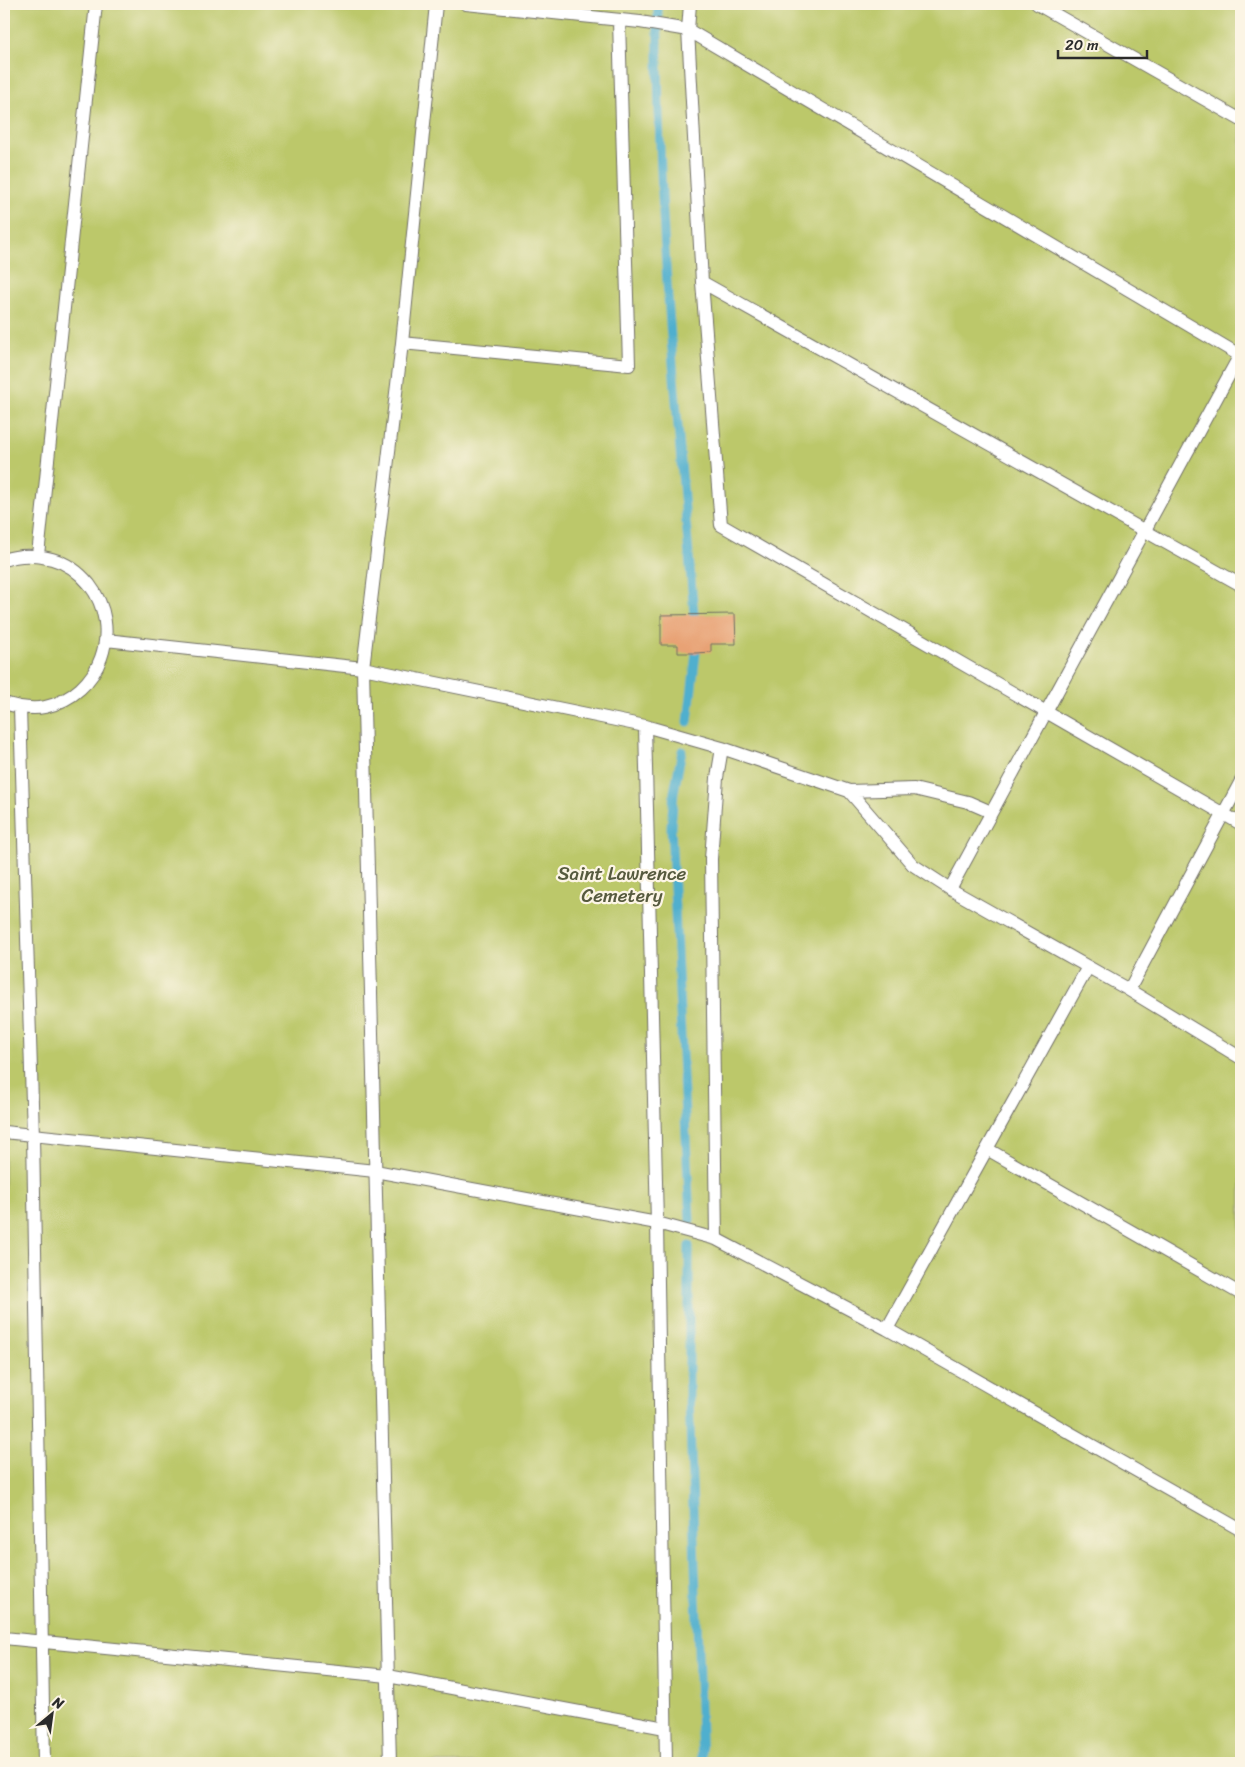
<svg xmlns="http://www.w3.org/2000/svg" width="1245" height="1767" font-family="Sriracha,sans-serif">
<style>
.green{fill:#bcc86a;stroke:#747a4a}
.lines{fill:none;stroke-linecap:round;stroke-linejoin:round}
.stream{stroke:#4fafce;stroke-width:9}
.building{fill:#e8a275}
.lane-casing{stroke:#706e65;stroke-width:14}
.lane{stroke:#fff;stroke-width:12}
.labels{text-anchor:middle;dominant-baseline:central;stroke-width:4.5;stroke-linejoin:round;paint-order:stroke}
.park-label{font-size:19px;fill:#565a3e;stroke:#fcf5e5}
</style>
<rect width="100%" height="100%" fill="#fcf5e5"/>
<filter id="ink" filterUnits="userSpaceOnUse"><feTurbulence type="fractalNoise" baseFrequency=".02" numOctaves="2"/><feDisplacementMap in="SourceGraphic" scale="10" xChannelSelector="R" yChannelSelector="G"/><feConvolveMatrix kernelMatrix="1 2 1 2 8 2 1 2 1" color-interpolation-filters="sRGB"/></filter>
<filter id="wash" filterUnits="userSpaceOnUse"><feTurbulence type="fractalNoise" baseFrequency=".0096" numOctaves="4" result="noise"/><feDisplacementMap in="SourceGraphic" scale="20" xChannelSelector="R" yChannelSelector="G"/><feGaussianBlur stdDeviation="1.12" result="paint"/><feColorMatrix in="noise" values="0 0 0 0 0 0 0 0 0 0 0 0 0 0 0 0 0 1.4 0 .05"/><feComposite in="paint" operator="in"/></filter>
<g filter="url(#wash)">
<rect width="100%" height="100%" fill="#f1ead0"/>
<path class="green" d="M4,4h1237v1759h-1237z"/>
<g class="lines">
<path class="stream" d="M658,4c-2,204 19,407 36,610
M688,722l8,-69
M682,751l-8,41 -3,35 19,393
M689,1246v150l13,367"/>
</g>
<g id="blocks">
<path class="building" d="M735,614l1,30h-25v8l-15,1h-18v-8h-17v-30z"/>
</g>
</g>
<g filter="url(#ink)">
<use href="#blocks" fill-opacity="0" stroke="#706e65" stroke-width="1"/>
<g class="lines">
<defs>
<path id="lane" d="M466,4l174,18 48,8 553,326
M690,4l-2,26 14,252 19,243 520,299
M1037,4l204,116
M702,282l539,303
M402,343l227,22 -10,-344
M38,555l58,-551
M4,560c16,-6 32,-5 48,-1 15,4 27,13 37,25 35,45 12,110 -44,123 -14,3 -28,0 -41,-4
M106,640l257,28 282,58 77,22 127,43 64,74 37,24 179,101 112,68
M20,708l13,428 11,627
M645,726l12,497 9,540
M849,791l65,-2 54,13 23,10
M950,889l291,-536
M1129,990l112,-209
M4,1132l371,39 282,52 59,16 171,90 354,201
M987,1149l254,145
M716,1239l-5,-380 6,-81 5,-30
M887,1329l201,-362
M4,1638l384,38 277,52
M390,1763l-27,-1095 39,-325 34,-339"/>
</defs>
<use href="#lane" class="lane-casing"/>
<use href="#lane" class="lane"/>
</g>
</g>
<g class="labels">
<g class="park-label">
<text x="622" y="873">Saint Lawrence<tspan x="622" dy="22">Cemetery</tspan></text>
</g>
</g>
<rect width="1245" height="1767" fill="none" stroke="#fcf5e5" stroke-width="20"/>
<g transform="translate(52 1714) rotate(29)" stroke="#fcf5e5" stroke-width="4" paint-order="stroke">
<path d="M0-4L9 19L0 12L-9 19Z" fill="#2b2b2b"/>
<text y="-8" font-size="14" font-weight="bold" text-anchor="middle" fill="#2b2b2b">N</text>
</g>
<path d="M1058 50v8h89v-8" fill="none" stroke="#2b2b2b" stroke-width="2.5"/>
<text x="1065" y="50" font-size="15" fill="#2b2b2b" stroke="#fcf5e5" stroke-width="4" paint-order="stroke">20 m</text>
</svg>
